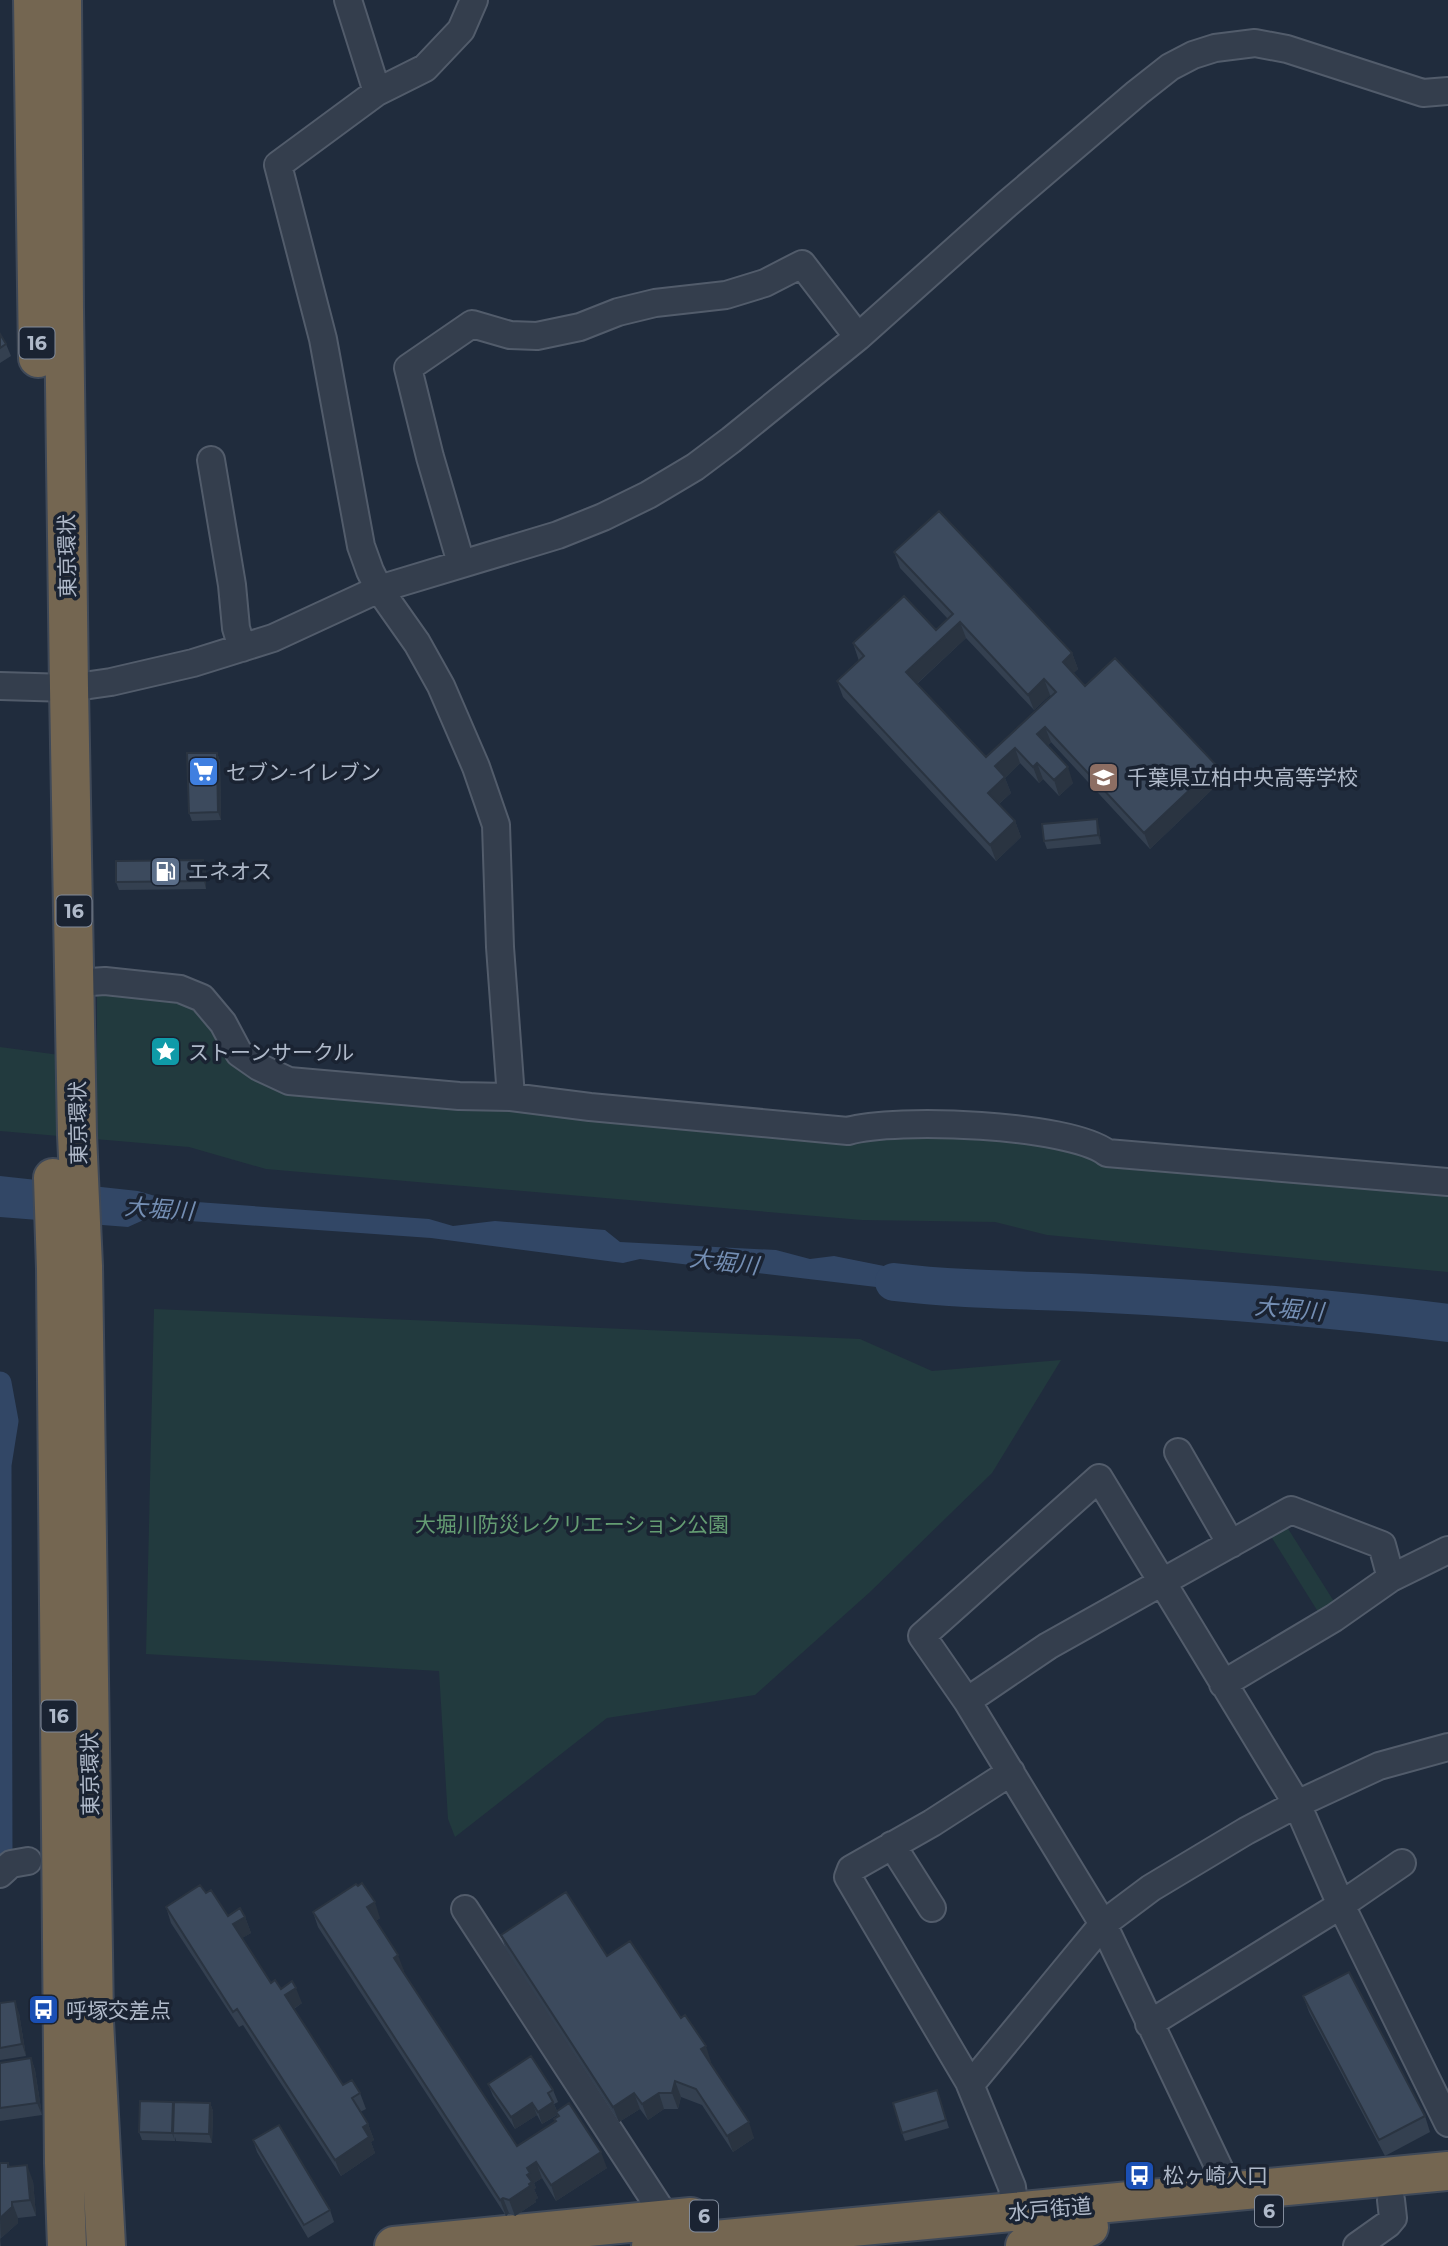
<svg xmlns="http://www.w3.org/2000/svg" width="1448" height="2246" font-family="Montserrat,'Noto Sans JP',sans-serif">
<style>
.green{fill:#223a3e}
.water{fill:#324766}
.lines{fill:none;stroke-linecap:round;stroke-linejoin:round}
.canal{stroke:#324766;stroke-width:23}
.river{stroke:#324766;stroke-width:38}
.minor-casing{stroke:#525c6b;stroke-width:30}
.highway-casing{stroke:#3f4958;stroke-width:42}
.minor{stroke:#343e4d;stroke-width:26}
.highway{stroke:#746651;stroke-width:38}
.wall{fill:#344050;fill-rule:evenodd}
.shaded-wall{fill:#2a3441}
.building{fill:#3c4a5d;stroke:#2a3441;stroke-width:2;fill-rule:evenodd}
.labels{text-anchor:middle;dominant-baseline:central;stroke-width:7;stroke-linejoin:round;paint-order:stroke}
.shield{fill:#1a2332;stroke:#828c9c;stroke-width:2}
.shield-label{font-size:19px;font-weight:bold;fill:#afb9c9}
.street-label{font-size:21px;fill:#afb9c9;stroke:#1a2332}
.poi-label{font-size:21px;fill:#afb9c9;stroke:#1a2332;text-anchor:start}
.park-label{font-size:21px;fill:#649c72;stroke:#1a2332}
.water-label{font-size:23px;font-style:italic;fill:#748eb3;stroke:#1a2332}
</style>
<rect width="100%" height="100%" fill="#202c3d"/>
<path class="green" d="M97,991l81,4 25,16 41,55 694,64 510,59v83l-401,-37 -52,-13 -133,-2 -596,-51 -77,-22 -189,-16v-84l97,13z
M154,1309l706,30 72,32 129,-11 -69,113 -122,119 -115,103 -148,23 -152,119 -7,-18 -9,-148 -293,-17z
M1280,1516l60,95 -15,12 -61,-98z"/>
<path class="water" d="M0,1176l138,15 31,9 260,19 24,7 42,-5 110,9 15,12 156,8 34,9 24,-3 110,22v17l-304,-36 -17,4 -192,-25 -283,-20 -20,9 -128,-10z"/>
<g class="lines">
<path class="canal" d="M0,1383l7,38 -7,44 1,391"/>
<path class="river" d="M894,1282c66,8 131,8 197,11 119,6 239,15 357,30"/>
<defs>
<path id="minor" d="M348,0l29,92
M474,0l-13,30 -36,38 -48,24 -99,73 45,174 38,207 9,25 9,18 38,54 24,43 35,81 20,58 4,122 11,150
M211,460l21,125 4,43 6,20
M461,563l-31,-106 -22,-89 64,-44 38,11 27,1 43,-9 38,-15 37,-9 71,-8 39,-12 37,-19 56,73
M0,686l69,2 42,-6 82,-19 80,-25 106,-49 179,-54 45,-18 45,-22 47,-28 36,-27 127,-103 149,-133 130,-111 33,-26 23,-12 22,-7 40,-5 32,6 136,44 25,-2
M75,983l30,-2 75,8 22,9 21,25 16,30 20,14 30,14 170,15 52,1 79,10 258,24c47,-14 221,-7 259,22l341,29
M1178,1452l53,92
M1223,1684l111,-66 57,-40
M967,1701l81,-55 243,-136 91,35 9,33 57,-28
M1011,1772l-79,51 -81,46 -3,8 121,205 43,105 3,25
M892,1845l40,63
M0,1874l11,-10 17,-3
M465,1909l194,298 3,12
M1149,2024l192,-119 61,-42
M969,2082l7,-4 127,-154 48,-36 95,-57 51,-27 82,-38 69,-19
M1222,2194l-3,-26 -116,-244 -136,-223 -45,-65 177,-158 198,326 44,101 107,218
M1357,2246l31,-22 5,-6 -2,-18"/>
<path id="highway" d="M33,0l5,358
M62,0l2,309 5,379 8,447 6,131 11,755 12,225
M53,1178l3,91 8,894 3,83
M394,2246l297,-29
M651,2246l797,-75
M1025,2246l14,-2 50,-17"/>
</defs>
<use href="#minor" class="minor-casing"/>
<use href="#highway" class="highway-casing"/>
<use href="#minor" class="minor"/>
<use href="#highway" class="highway"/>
</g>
<path class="wall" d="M0,334l6,10 5,12 -11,7z
M894,552l178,101 6,16 -5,4 12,13 131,79 5,16 -71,68 -99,-107 -3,3 25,38 -14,13 -16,-17 -4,4 -19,-20 -15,15 6,15 -12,11 16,17 6,16 -25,24 -153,-164 -6,-16 22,-20 -6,-18 83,-13 12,-11 -48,-51zM966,638l68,72 16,-15 1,1 -65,61 -69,-73z
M217,753l3,8 1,59 -29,1 -3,-8z
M1099,827l2,17 -54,5 -3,-8z
M206,868v21l-87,1 -3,-8z
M166,1907l62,9 17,1 6,16 -9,5 29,45 31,20 -8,6 49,76 17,8 6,16 -6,3 8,12 6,16 -3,2 4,11 -34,23 -98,-151 -4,2 -68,-104z
M313,1912l67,6 -4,3 28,50 -1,1 114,174 38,-24 3,-5 -1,-2 -15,9 -5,-9 -22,14 -22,-33 -5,-12 65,6 5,12 -4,2 3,7 50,57 -51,33 -14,-23 -8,5 2,5 -2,1 4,9 -3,2 1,2 -21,14 -6,-3 -3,3 -188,-289z
M501,1935l106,21 74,62 30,44 -1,1 44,75 -21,14 -31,-47 -21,-8 -3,12h-14l-16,11 -8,-11 -21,13 -113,-172z
M1303,1996l122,120 5,16 -45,24 -76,-144z
M0,2003l19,10 7,43 -26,4z
M31,2058l4,12 7,45 -42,6v-58z
M937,2090l12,38 -44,13 -3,-8z
M210,2103l3,8 -1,32 -36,-2 -1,-4v4l-33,-1 -3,-8 35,-26z
M253,2140l77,70 4,12 -26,16 -51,-86z
M0,2163h8l2,4 23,14 3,35 -18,2v5l-18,16 1,7h-1z"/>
<path class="shaded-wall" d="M960,622l6,16 -54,50 -6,-16z
M1072,653l6,16 -9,9 -6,-16z
M1044,679l6,16 -16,15 -6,-15z
M1045,727l6,15 -8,8 -6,-16z
M1015,748l5,15 -15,15 6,15 -17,15 -6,-15 7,-27z
M217,753l3,8 1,59 -3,-8z
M1037,763l6,16 -4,4 -6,-16z
M1216,765l5,16 -71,68 -6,-16z
M1068,767l5,16 -14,13 -5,-16z
M1097,819l2,8 2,17 -3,-9z
M1015,821l6,16 -25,24 -6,-16z
M203,860l3,8v21l-2,-8z
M375,1902l5,16 -7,5 -6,-16z
M245,1917l6,16 -12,7 -6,-16z
M398,1955l6,16 -4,3 -6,-16z
M296,1988l6,15 -12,8 -5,-16z
M15,2001l4,12 7,43 -4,-12z
M706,2046l5,16 -4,3 -6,-16z
M31,2058l4,12 7,45 -5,-12z
M675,2081l6,16 -3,12 -6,-16z
M634,2093l6,16 -21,13 -6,-15z
M659,2093l5,16 -16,11 -6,-16z
M173,2102l2,8 -2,23 2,8 -3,-8z
M553,2102l5,12 -16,10 -4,-12z
M210,2103l3,8 -1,32 -3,-9z
M532,2103l5,12 -22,14 -4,-12z
M749,2122l5,16 -21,14 -6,-16z
M368,2124l6,16 -3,2 4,11 -34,23 -6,-16 28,-33z
M601,2152l6,16 -51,33 -5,-16z
M536,2162l6,16 -8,5 2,5 -2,1 4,9 -3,2 1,2 -21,14 -6,-16 18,-25v-7z
M27,2165l6,16 3,35 -6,-16z
M503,2198l6,15 -3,3 -6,-16z
M12,2202l6,16v5l-18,16 1,7 -1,-28z"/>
<path class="building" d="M0,334l6,10 -6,4z
M939,511l133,142 -9,9 22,24 30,-28 101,107 -72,68 -99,-106 -8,7 31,33 -14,13 -17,-17 -4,4 -18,-19 -20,18 10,11 -17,16 27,28 -25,24 -153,-164 27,-25 -11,-13 51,-47 32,34 17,-16 -59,-62zM960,622l68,73 16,-16 12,13 -70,65 -80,-85z
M187,753h30l1,59 -29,1z
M1097,819l1,16 -54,6 -2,-17z
M203,860l1,21 -88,1v-21z
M362,1883l13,19 -8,5 31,48 -4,3 123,188 39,-25 -2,-2 5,-3 -3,-4 13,-9 32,49 -50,33 -15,-23 -9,6 3,5 -3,2 5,7 -3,2 1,2 -21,14 -6,-2 -3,2 -187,-288 43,-28 2,2z
M200,1885l6,8 5,-3 17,26 12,-8 5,9 -12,7 38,59 4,-3 6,9 11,-8 4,7 -11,7 58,90 9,-5 8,13 -8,5 16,26 -5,3 6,10 -34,23 -98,-151 -4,3 -67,-105z
M566,1892l41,64 23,-15 51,77 4,-3 21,31 -5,3 48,73 -22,14 -31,-47 -21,-8 -3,12h-13l-17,11 -8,-11 -21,14 -112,-172z
M1349,1972l76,144 -46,24 -76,-144z
M15,2001l7,43 -22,4v-45z
M531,2056l22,34 -5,3 5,9 -15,10 -6,-9 -21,14 -23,-33z
M31,2058l6,45 -37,5v-45z
M937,2090l9,30 -44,13 -9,-30z
M140,2101l33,1 -1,31 -33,-1z
M174,2102l36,1 -1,31 -36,-1z
M279,2125l51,85 -26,15 -51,-85z
M0,2163h8v4l19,-2 3,35 -18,2v5l-12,11z"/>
<defs>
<symbol id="supermarket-square" viewBox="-11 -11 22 22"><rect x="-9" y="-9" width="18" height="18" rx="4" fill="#3f7fe0" stroke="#1a2332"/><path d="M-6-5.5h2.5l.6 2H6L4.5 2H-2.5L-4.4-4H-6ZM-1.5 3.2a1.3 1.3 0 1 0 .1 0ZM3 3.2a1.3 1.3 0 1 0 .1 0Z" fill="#fff"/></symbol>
<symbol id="school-square" viewBox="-11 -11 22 22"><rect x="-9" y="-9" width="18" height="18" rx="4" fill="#8d6e63" stroke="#1a2332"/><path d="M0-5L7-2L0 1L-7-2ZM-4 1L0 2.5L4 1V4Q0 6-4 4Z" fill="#fff"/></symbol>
<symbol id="fuel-square" viewBox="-11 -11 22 22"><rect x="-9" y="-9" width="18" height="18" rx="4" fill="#5c6f8a" stroke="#1a2332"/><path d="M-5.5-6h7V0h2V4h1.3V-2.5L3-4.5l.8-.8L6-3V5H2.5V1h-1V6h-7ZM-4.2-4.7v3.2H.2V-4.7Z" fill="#fff"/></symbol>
<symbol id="sight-square" viewBox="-11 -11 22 22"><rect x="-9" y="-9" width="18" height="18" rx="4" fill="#0f9aa8" stroke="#1a2332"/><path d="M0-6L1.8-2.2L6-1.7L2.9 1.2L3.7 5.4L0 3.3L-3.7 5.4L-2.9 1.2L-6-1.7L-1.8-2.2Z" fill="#fff"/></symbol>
<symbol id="bus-square" viewBox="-11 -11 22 22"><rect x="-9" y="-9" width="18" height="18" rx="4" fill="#1a4fb4" stroke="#1a2332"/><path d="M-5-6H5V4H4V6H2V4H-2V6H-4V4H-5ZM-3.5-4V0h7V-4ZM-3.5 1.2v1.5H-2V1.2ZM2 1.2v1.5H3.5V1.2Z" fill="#fff"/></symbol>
</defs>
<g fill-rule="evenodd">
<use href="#supermarket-square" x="186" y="754" width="35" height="35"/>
<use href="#school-square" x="1086" y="760" width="35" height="35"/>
<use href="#fuel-square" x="148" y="854" width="35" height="35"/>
<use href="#sight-square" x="148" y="1034" width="35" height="35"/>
<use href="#bus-square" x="26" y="1992" width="35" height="35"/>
<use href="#bus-square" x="1122" y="2158" width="35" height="35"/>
</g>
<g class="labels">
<g class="shield">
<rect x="19.5" y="327.5" width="35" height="31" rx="5"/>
<rect x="56.5" y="895.5" width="35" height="31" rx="5"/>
<rect x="41.5" y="1700.5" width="35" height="31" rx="5"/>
<rect x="1255" y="2195.5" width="28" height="31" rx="5"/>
<rect x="690" y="2200.5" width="28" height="31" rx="5"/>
</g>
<g class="shield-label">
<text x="37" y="343">16</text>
<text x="74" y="911">16</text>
<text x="59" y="1716">16</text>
<text x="1269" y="2211">6</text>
<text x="704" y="2216">6</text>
</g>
<g class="street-label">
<text transform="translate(67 556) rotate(-91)">東京環状</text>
<text transform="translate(78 1123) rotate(-91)">東京環状</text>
<text transform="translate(90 1774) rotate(-91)">東京環状</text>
<text transform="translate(1050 2209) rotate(-5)">水戸街道</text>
</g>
<g class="poi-label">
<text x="226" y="772">セブン-イレブン</text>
<text x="1127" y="777">千葉県立柏中央高等学校</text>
<text x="188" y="871">エネオス</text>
<text x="188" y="1052">ストーンサークル</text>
<text x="66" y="2010">呼塚交差点</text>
<text x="1163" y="2175">松ヶ崎入口</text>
</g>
<g class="park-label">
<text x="572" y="1524">大堀川防災レクリエーション公園</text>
</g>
<g class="water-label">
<text transform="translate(159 1209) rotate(4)">大堀川</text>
<text transform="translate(724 1262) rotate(7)">大堀川</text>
<text transform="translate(1289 1309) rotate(5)">大堀川</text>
</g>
</g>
</svg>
